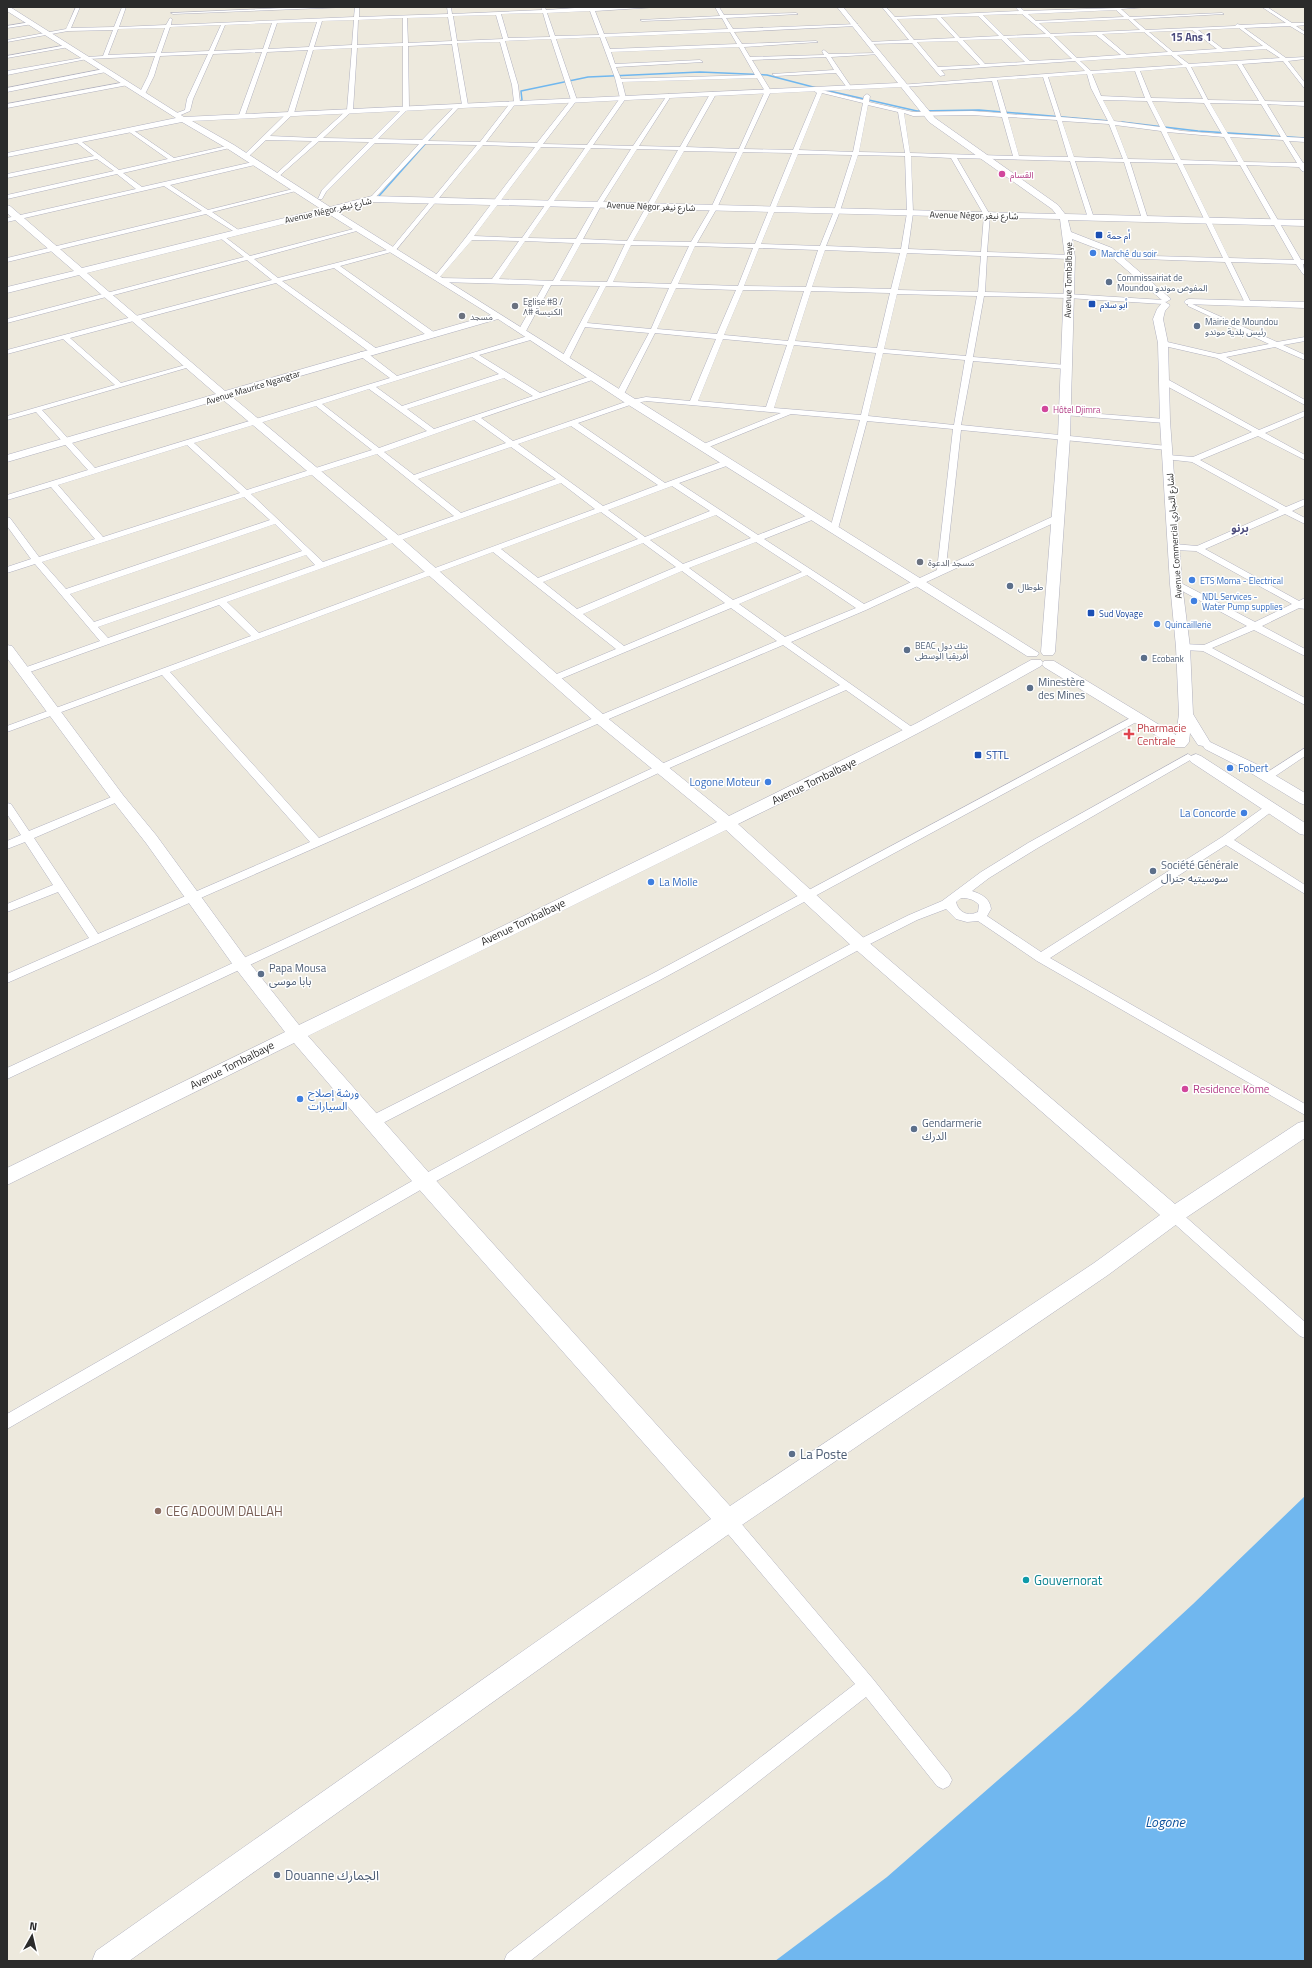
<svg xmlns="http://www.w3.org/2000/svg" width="1312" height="1968" font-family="'Titillium Web','Noto Sans Arabic',sans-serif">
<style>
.water{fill:#70b7ef}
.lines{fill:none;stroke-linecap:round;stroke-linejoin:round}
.stream{stroke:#70b7ef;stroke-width:1.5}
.street-casing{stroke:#b1b1bf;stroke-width:1}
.secondary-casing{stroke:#b1b1bf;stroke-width:1}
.street{fill:#fff;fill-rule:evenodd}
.secondary{fill:#fff;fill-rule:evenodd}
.hotel-dot{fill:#d1479c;stroke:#fff;stroke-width:1.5}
.transit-dot{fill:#1a4fb4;stroke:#fff;stroke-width:1.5}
.shop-dot{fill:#3f7fe0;stroke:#fff;stroke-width:1.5}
.service-dot{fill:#5c6f8a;stroke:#fff;stroke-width:1.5}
.worship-dot{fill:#6b7280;stroke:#fff;stroke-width:1.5}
.health-dot{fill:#e0444e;stroke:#fff;stroke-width:1.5}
.education-dot{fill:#8d6e63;stroke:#fff;stroke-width:1.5}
.culture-dot{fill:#0f9aa8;stroke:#fff;stroke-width:1.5}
.labels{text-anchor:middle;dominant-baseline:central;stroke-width:3;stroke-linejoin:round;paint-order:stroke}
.far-hotel-label{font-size:9px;fill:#b23c85;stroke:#fff;text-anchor:start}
.far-street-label{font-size:9px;fill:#2b2b2b;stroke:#fff}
.far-transit-label{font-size:9px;fill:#164399;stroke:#fff;text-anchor:start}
.far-shop-label{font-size:9px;fill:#366cbe;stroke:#fff;text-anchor:start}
.far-service-label{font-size:9px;fill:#4e5e75;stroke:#fff;text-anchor:start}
.far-worship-label{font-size:9px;fill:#5b616d;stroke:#fff;text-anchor:start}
.far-quarter-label{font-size:11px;font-weight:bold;fill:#4b4b7c;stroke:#fff}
.service-label{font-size:11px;fill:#4e5e75;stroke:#fff;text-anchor:start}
.health-label{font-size:11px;fill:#be3a42;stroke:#fff;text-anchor:start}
.transit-label{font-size:11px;fill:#164399;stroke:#fff;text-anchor:start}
.shop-label{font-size:11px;fill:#366cbe;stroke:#fff;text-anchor:start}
.street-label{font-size:11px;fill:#2b2b2b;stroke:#fff}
.hotel-label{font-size:11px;fill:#b23c85;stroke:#fff;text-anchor:start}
.near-service-label{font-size:13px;fill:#4e5e75;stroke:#fff;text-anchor:start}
.near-education-label{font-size:13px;fill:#785e54;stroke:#fff;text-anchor:start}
.near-culture-label{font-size:13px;fill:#0d838f;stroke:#fff;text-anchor:start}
.near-water-label{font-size:14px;font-style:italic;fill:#0d529d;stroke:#fff}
</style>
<rect width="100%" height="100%" fill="#ede9dd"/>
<path class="water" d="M1305,1496v465h-530l112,-84 189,-165 117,-108z"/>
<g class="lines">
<path class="stream" d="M825,90l92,21 62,-1 131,11
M518,103l4,-3 -1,-9 67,-14 112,-5 67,3 50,13
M1122,122l76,9 107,7
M379,196l55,-62"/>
<defs>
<path id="street" d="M76,7h4l-9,21 43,-1 8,-20h4l-7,20 47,-2 4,-7 2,1 -1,6 183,-8 1,-10h4v10l89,-3 -1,-7h4l1,7 90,-4 -1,-3h4l1,3 43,-3h68l-62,4 9,23 124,-5 -6,-11 -80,3 -2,-1 80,-4 -5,-9h4l5,8 72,-2 2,1 -72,4 7,11 125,-5 -2,2 -122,6 8,12 74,-3 2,1 -74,5 6,10 74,-2 -2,-4 2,-1 5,4 49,-1 2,1 -49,3 21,31 -3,2 -13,-17 -61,3 -3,-2 62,-4 -8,-13 -74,3 19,31 -27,58 49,1 24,-57 -4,-3v-2l50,12 1,-4 3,-2 3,2 -1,6 44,10 59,-1 29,2 -9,-32 -90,6 -3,-2 186,-14 -10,-10 -134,9 4,5 -5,1 -28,-33 -45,1 2,-2 40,-2 -27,-33h4l9,10 124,-6 -4,-4h5l4,4 124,-4 -27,2 9,8 92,-4 2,1 -91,5 13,11 89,-4 2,-2 4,1 45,-2 -24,-16h5l25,16h13v2l-9,1 9,6v3l-15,-9 -46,2 42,30 19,-1v2l-17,2 17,22v6l-22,-28 -41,3 23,37 40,1v4l-38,-2 20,33 18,1v4l-16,-1 14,22h2v9l-3,-1 -3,-4 -53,-2 55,95h4v4h-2l2,11 -2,-1 -7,-10 -65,-2 20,41 -3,2 -3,-2 -20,-41 -109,-4 -1,-1 3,-2 105,3 -46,-95 -47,-1 18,57 -3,2 -3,-2 -18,-57 -49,-1 19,57 -3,2 -3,-2 -18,-57 -113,-3 33,57 -3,37 83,3 3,2 -3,2 -83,-3 -2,36 83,2 95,6 3,2 -3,2 -95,-6 -84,-2 -11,61 93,8 4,2 -4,2 -93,-8 -12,64 206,21 4,2 -4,2 -206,-20 -15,136 108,-50h6v4l-194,90 -75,32 125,88 1,2 -1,2h-8l-62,-44 -181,80 -658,309v-11l650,-302 183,-81 -57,-40 -179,76 -597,262v-9l82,-36 -31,-46 -51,20v-8l46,-19 -28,-43 -18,7v-8l14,-6 -14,-21v-11l4,1 18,27 85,-35h8l1,2 -1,2 -88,38 64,96 212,-92 -148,-167 -155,57v-6l244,-90 -32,-31 -192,68h-6l-2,-2 2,-2 79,-28 -65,-77 -28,9v-6l24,-8 -24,-33v-9l3,1 29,39 56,-18 -44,-52 -44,13v-5l81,-25 -52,-58 -29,8v-4l108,-31 -52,-46 -56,15v-4l265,-70 -25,-20 -240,63v-4l237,-62 -25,-20 -1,-1 3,-2 29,22 111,-29 3,2 -110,30 24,19 113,-29 86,-104 -52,-1 -53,57 -2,-1v-2l49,-54 -44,-1 -49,49 -4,7h-4l4,-9 47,-48 -50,-1 -42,37 -2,-1v-2l37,-34 -46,-1 -18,17 -5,-1 45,-44 20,-62 -41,2 -22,63 -3,2 -3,-2 23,-63 -49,2 -20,45 -3,12 -14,6 -2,-3 11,-4 2,-11 21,-45 -48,2 -6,20 -9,18 -3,2 -3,-2 9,-18 7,-20 -68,3 -80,16v-4l80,-14 16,-1 10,-26 -45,1 -61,11v-2l59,-11zM1116,10l8,7 -88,4 -8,-7zM590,11l9,24 -44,1 -8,-23zM543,13l7,24 -42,1 -7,-24zM1022,14l24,20 -42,2 -21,-21zM496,15l7,24 -46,2 -4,-25zM978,16l21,20 -39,2 -19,-21zM448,17l4,24 -44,2 -1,-25zM403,18v25l-46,2 1,-25zM936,18l19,20 -41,2 -17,-21zM1128,19l12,11 -89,4 -12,-11zM354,20l-2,25 -38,2 8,-26zM317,22l-8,25 -41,2 9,-26zM272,23l-9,26 -49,2 11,-26zM221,25l-12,26 -48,2 9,-26zM165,28l-9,25 -48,2 10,-26zM1239,28l24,18 -40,3 -25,-19zM1192,30l25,19 -44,3 -24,-20zM730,32l7,12 -127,5 -5,-12zM1144,32l24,20 -41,3 -25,-21zM1096,35l25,20 -44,3 -23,-22zM600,37l15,41 5,20 -33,47 -44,-1 34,-44 -21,-61zM1049,37l23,22 -42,2 -23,-23zM551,39l20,61 -34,43 -51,-1 30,-39 4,-1 -2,-17 -13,-44zM1001,39l24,23 -40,2 -22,-24zM957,41l23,24 -42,2 -21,-25zM500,42l12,43 2,17h-3l-31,40 -52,-1 31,-34 -2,-3 -35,36 -44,-1 31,-31 -1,-62 44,-2 10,61 3,2 3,-2 -11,-62zM403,46v62l-31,31 -49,-1 30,-28 4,-62zM739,47l16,28 -134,4 -5,-12 87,-5 -3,-2 -85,4 -4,-12zM352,48l-5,62 -31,28 -46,-2 24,-23 19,-63zM1266,49l14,9 -91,6 -12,-9zM1171,55l12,10 -92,6 -11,-10zM1237,64l22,37 -51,-1 -17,-33zM1186,67l17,32 -52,-1 -11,-27zM1135,71l10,27 -44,-2 -9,-22zM1087,74l4,14 17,33 -47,-4 -13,-40zM1043,77l13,40 -49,-3 -10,-34zM757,78l8,13 -26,58 -53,-2 30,-53 -3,-2 -3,2 -30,53 -41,-1 32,-50 -3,-2 -35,52 -40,-1 33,-47 -4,-16zM822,93l41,10 -10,49 -54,-2zM1103,100l44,1 13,26 -46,-6zM1152,101l52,2 18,31 -40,-3 -16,-3zM1210,103l51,1 20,33 -53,-3zM868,105l30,7 7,41 -46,-1zM904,113l9,3 59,-1 30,2 11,39 -103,-3zM1008,117l49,3 11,37 -49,-1zM1062,121l47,3 14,35 -49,-2zM1115,125l46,6 14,29 -47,-1zM1167,132l57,5 14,25 -57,-2zM1230,137l53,3 14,23 -53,-1zM483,145l52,2c-34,43 -65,87 -100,129v2l4,1v2l2,1 103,3 -26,46 4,2 4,-2 25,-46 49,1 -39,73 7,2 17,-34 64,6 -33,61 4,2 4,-2 31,-61 61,6 -26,62 -44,-4 -15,3 -118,41 -32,-23 117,-40 -7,-2 -51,17 -61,-38 55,-16 1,-2 -4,-2 -134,41 -31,-24h-6v4l30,22 -295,90 -53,-58 151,-44 -4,-2 -68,19 -51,-45 206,-55 95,70h6v-4l-95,-68 52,-13 95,69h6v-4l-95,-67 55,-15zM541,147l44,1 -63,90 -48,-2zM591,148l40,1 -35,55 -20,35 -48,-1zM637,149l41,1 -51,91 -44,-2 19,-35zM684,151l53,1 -26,56 -20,34 -58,-1zM743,152l49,1 -37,91 -58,-1 20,-35zM798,154l54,1 -18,56 -14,35 -59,-2zM858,155l47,1 2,57 -6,36 -75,-3 14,-35zM911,156l40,2 33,57 -3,37 -73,-3 5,-36zM1183,164l57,1 54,95 -65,-2zM472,240l47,1 -27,38 -53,-1zM525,241l49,2 -21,38 -54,-2zM581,243l44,1 -18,38 -47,-1zM631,245l58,1 -18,38 -58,-2zM695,246l58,2 -15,38 -60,-2zM759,248l59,2 -12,37 -62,-1zM825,250l75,3 -9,36 -79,-2zM907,253l74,3 -3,36 -80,-2zM606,286l63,2 -18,41 -64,-6zM676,288l60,2 -19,44 -60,-5zM743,290l61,1 -16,50 -64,-6zM811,291l79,2 -13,55 -82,-7zM897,294l80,2 -11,60 -82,-7zM723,339l64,6 -21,62 -68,-6zM794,345l82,8 -15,62 -87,-7zM883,353l82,7 -11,65 -86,-9zM472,357l27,17 -97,32 -26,-19zM504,378l29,18 -99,33 -27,-20zM369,389l58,42 -48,17 -57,-44zM646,401l135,12 -80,32v4h3l87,-35 69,6 -30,109 4,3 4,-3 29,-108 86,8 -16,141 -73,34 -100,-65 53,-21v-4h-6l-53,21 -79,-52 53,-19v-4h-6l-61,23 -87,-60 55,-19zM316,406l56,44 -125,40 -53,-47zM474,420l32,23 -92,32 -30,-23zM571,426l87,59 -55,21 -85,-62zM187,445l53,48 -137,44 -45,-52zM511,447l45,32 -95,34 -43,-34zM377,454l77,62 -131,46 -72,-68zM561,483l34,26 -336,124 -32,-31zM672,486l38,25 -65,26 -37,-27zM244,497l26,23 -204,69 -24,-27zM601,512l37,27 -100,39 -37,-29zM716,515l35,23 -68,26 -33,-24zM275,524l27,27 -208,71 -24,-28zM756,542l46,30 -69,28 -44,-32zM643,543l33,24 -99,42 -34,-27zM493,552l123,97 -64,27 -2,2 2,2h6l173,-72 46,33 -181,76 -277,121 -149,-166zM306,555l9,10 -207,73 -10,-11zM682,571l43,32 -101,43 -41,-32zM807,575l49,33 -71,29 -46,-33z
M306,7h42l-175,7 -2,-1z
M31,22l2,2 -26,4v-2z
M67,45l2,2 -62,11v-2z
M104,69l2,3 -99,20v-4z
M126,82l2,3 -121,23v-4z
M130,128l44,30 57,-13 3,2 -111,26 19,14 115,-26 3,2 -1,1 -89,21 38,25 89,-22 3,2 -88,22 28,19 1,1 -3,2 -32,-20 -199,48v-4l195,-47 -38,-25 -157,36v-4l129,-29 -19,-15 -110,25v-4l107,-24 -17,-12 -90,19v-4l87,-18 -18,-14 2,-3 41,31 49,-11 -40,-28z
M1190,303l87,39 28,-5v4l-22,4 22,10v5l-30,-13 -49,10 79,43v5l-88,-47 -57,-13v-4h3l56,13 50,-10 -81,-38v-2z
M1161,379h6l92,51 46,-19v5l-40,17 40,22v5l-47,-24 -58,24 86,47 19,-8v6l-13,6 13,7v6l-20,-10 -80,35 94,52 6,-3v11l-6,-1 -37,18 43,23v7l-51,-26 -42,18 93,50v7l-102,-54 -20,-1 -5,-3 5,-3 21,1 43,-19 -74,-40v-4h6l76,40 37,-18 -96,-53 -22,-1 -4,-3 4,-3 23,2 82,-36 -87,-48 -27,-3v-4h3l25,2 59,-25 -91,-49z
M1061,411l104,8 4,2 -4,2 -101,-8h-3z
M1136,715l5,3 -1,2 -482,261 -281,145 -5,1 -5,-1 -2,-4 2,-4 283,-143z
M1305,748v8l-34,23h-8l-1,-2 1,-2z
M1188,754l5,3 -1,2 -156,90 -47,29 -17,13c9,3 18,7 19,18l-4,7 54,36 181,-115 45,-32h8l1,2 -1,2 -41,31 71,45v9l-79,-49 -176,113 255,146v11l-268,-154 -59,-40 -11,1 -11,-3 -10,-10 -29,11 -53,27 -435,238 -422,244v-15l412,-237 437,-236 53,-26 33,-14 39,-29 47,-29zM961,898c7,0 13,1 18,7l-1,7c-9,4 -19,2 -22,-10z
M1174,1209l5,2 126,111v16l-5,-2 -131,-117 -2,-4 2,-4z
M728,1513l6,2 139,164 76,95 3,6 -3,6 -6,3 -6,-3 -71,-89 -336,264h-26l3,-7 348,-270 -133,-157 -2,-6 2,-6z"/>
<path id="secondary" d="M7,7h3l174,110 714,-34 -61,-76h6l92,111 123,87 7,9 240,6v6l-237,-6 3,12 41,16 59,51 -5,3 -3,-1 -57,-49 -34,-13 3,18 -5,180 -15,215 -2,3h-10l-2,-3 17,-215 7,-180 -5,-38 -688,-17 -36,9 703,442 -2,3h-10l-400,-252 -129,-85 -267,77 168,140 206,180 124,100 188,-93 114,-63h10l2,3 -2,3c-99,56 -200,108 -303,158l128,116 309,264 123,-81 7,-2v17l-124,83 -73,54 -372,254 -607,432h-37l4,-10 615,-432 -294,-332 -123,-144 -287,142v-17l278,-136 -49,-63 -90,-126 -33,-42 -106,-143v-13l5,1 111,149 33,40 92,126 51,64 418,-203 -122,-100 -204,-180 -169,-143 -215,63v-7l209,-61 -137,-119 -72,18v-6l67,-16 -67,-58v-8l3,1 72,62 239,-59 -93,-60 -46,-27 -175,35v-4l169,-35 -169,-107zM901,87l28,35 123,87 4,5 -684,-18 -42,11 -96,-62 -42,-24zM327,213l164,102 -266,76 -138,-118zM726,830l128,118 306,267 -66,48 -364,243 -299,-331 -123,-139z
M1189,299l116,3v6l-119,-4 -2,-2 2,-2z
M1165,302l5,3 -5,6 -2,8 5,24 2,78 12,163 8,63 3,67 17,28 46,22 49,29v12l-5,-2 -54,-33 -41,-21 -2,-3 -5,-1 -8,-12 -1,9 -4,5h-10l-131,-80 -2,-3 2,-3h10l122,74 3,-21 -3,-67 -6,-63 -10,-163 -2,-78 -5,-24 4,-10 5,-6z
M1196,754l5,2 104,67v12l-5,-1 -109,-72 -2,-3 2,-3z"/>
</defs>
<use href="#street" class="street-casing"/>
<use href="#secondary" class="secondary-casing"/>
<use href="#street" class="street"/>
<use href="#secondary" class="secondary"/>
</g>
<g class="hotel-dot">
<circle cx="1002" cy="174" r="4"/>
<circle cx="1045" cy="409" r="4"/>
<circle cx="1185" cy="1089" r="4"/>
</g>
<g class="transit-dot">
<rect x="1095" y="231" width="8" height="8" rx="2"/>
<rect x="1088" y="300" width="8" height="8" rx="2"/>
<rect x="1087" y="609" width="8" height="8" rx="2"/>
<rect x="974" y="751" width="8" height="8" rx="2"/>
</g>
<g class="shop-dot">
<circle cx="1093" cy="253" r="4"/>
<circle cx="1192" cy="580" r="4"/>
<circle cx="1194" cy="601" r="4"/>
<circle cx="1157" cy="624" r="4"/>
<circle cx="1230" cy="768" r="4"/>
<circle cx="768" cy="782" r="4"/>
<circle cx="1244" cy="813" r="4"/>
<circle cx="651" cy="882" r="4"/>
<circle cx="300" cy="1099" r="4"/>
</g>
<g class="service-dot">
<circle cx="1109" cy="282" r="4"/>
<circle cx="1197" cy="326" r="4"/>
<circle cx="1010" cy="586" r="4"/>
<circle cx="907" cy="650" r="4"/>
<circle cx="1144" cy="658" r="4"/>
<circle cx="1030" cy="688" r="4"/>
<circle cx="1153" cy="871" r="4"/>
<circle cx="261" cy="974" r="4"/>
<circle cx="914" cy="1129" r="4"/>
<circle cx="792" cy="1454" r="4"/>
<circle cx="277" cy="1875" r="4"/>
</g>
<g class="worship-dot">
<circle cx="515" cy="306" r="4"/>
<circle cx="462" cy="316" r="4"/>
<circle cx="920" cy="562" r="4"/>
</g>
<path class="health-dot" d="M1127 728h4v4h4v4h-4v4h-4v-4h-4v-4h4z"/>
<circle class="education-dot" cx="158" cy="1511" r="4"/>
<circle class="culture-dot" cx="1026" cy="1580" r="4"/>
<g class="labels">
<g class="far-hotel-label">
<text x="1010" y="174">القسام</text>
<text x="1053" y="409">Hôtel Djimra</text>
</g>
<g class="far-street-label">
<text transform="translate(651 206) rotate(2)">Avenue Négor شارع نيغر</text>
<text transform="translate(328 210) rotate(-13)">Avenue Négor شارع نيغر</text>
<text transform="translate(974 215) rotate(1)">Avenue Négor شارع نيغر</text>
<text transform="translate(1068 280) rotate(-89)">Avenue Tombalbaye</text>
<text transform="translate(253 387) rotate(-17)">Avenue Maurice Ngangtar</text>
<text transform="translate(1174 536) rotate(-94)">Avenue Commercial لشارع التجاري</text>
</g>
<g class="far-transit-label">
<text x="1107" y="235">أم حمة</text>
<text x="1100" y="304">أبو سلام</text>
<text x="1099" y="613">Sud Voyage</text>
</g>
<g class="far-shop-label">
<text x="1101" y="253">Marché du soir</text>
<text x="1200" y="580">ETS Moma - Electrical</text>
<text x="1202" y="596">NDL Services -<tspan x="1202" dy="10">Water Pump supplies</tspan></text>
<text x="1165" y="624">Quincaillerie</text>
</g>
<g class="far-service-label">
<text x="1117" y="277">Commissairiat de<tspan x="1117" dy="10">Moundou المفوض موندو</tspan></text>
<text x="1205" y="321">Mairie de Moundou<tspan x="1205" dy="10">رئيس بلدية موندو</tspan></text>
<text x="1018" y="586">طوطال</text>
<text x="915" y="645">BEAC بنك دول<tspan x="915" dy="10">أفريقيا الوسطى</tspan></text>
<text x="1152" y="658">Ecobank</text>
</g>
<g class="far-worship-label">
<text x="523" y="301">Eglise #8 /<tspan x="523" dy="10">الكنيسة #٨</tspan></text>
<text x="470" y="316">مسجد</text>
<text x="928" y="562">مسجد الدعوة</text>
</g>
<g class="far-quarter-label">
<text x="1191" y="37">15 Ans 1</text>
<text x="1240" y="528">برنو</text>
</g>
<g class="service-label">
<text x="1038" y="682">Minestère<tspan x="1038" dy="13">des Mines</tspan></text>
<text x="1161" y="865">Société Générale<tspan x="1161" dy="13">سوسيتيه جنرال</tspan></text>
<text x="269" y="968">Papa Mousa<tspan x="269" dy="13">بابا موسى</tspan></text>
<text x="922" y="1123">Gendarmerie<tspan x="922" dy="13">الدرك</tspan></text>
</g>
<g class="health-label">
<text x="1137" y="728">Pharmacie<tspan x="1137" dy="13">Centrale</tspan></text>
</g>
<g class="transit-label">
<text x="986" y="755">STTL</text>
</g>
<g class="shop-label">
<text x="1238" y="768">Fobert</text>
<text x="760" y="782" text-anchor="end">Logone Moteur</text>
<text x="1236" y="813" text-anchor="end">La Concorde</text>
<text x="659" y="882">La Molle</text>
<text x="308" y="1093">ورشة إصلاح<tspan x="308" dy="13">السيارات</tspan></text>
</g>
<g class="street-label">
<text transform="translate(814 781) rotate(-26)">Avenue Tombalbaye</text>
<text transform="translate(523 922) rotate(-26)">Avenue Tombalbaye</text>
<text transform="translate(232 1065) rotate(-27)">Avenue Tombalbaye</text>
</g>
<g class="hotel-label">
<text x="1193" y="1089">Residence Kome</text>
</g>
<g class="near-service-label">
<text x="800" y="1454">La Poste</text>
<text x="285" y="1875">Douanne الجمارك</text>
</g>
<g class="near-education-label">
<text x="166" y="1511">CEG ADOUM DALLAH</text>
</g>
<g class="near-culture-label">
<text x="1034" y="1580">Gouvernorat</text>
</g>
<g class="near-water-label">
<text x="1165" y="1821">Logone</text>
</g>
</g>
<rect width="1312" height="1968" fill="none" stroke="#2b2b2b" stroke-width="16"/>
<g transform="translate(32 1936) rotate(8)" stroke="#ffffff" stroke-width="3" paint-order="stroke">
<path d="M0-3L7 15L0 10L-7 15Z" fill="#2b2b2b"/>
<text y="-6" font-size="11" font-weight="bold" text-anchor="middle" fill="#2b2b2b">N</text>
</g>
</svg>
